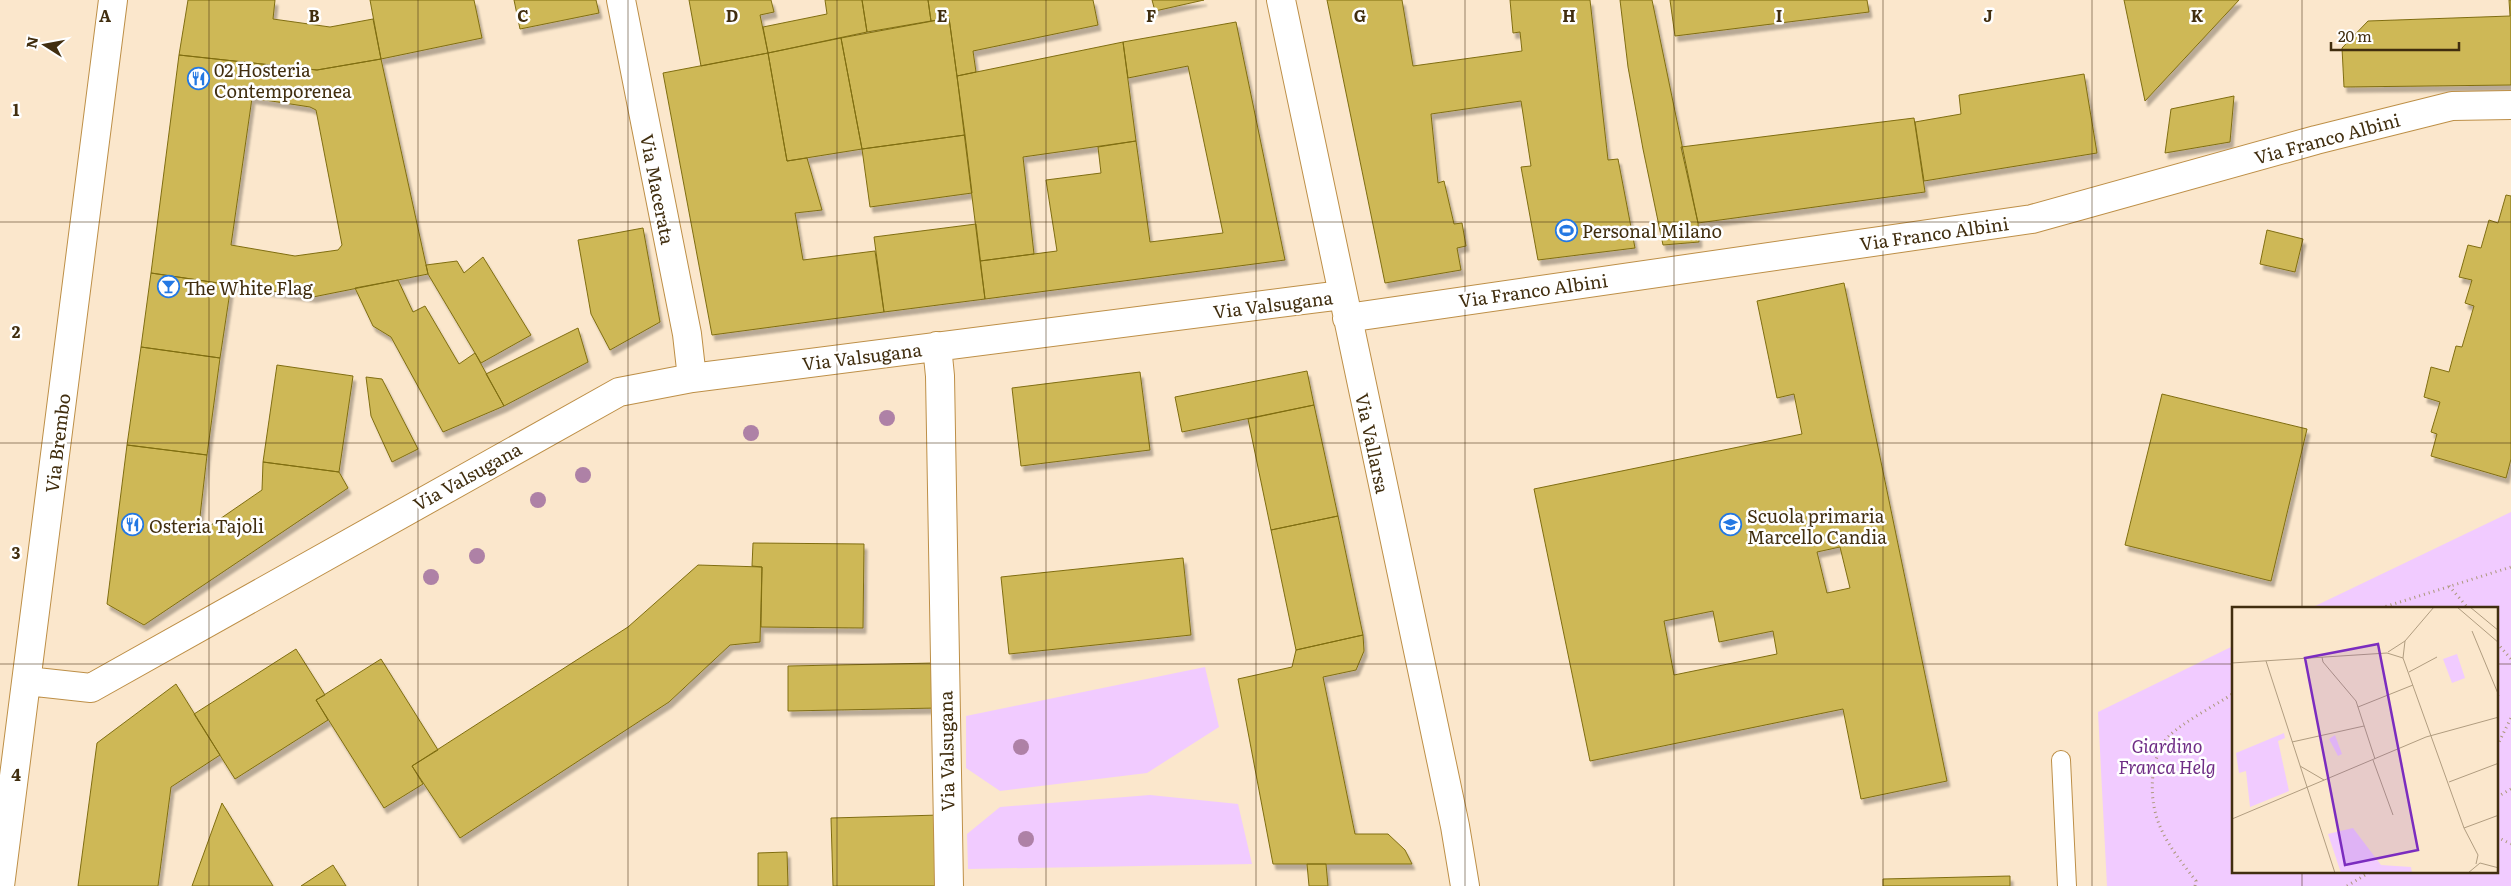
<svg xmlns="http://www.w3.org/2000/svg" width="2511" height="886" font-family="Literata,serif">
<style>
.green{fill:#f1cbff}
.building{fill:#ceb856;stroke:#806e11;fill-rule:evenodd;filter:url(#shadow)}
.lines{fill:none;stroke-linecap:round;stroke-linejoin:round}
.lane-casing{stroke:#bd8f47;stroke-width:20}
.street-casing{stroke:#bd8f47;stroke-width:30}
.path{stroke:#ac987b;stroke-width:3;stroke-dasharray:1 4;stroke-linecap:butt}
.lane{stroke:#fff;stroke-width:18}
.street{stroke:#fff;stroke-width:28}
.tree{fill:#ae81a6}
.grid{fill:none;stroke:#412e0f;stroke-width:1;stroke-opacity:0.55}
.labels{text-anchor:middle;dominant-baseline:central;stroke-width:5;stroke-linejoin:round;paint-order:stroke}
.poi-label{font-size:18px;fill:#412e0f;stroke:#fff;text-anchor:start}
.street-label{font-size:18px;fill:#412e0f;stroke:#fff}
.park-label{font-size:18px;font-style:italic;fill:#6f2d86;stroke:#fff}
.inset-road{fill:none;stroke:#b19d80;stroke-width:1}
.view{fill:#7b2cbf;fill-opacity:0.15;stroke:#7b2cbf;stroke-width:2.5}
.inset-edge{fill:none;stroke:#412e0f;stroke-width:2.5}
.grid-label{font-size:16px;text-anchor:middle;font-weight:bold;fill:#412e0f;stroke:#fff;stroke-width:5;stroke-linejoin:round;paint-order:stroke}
</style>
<defs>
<filter id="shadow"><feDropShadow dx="3" dy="5.5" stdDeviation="1" flood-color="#0004"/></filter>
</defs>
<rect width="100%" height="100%" fill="#fbe7cc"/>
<path class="green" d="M2511,512v374h-404l-9,-174 135,-66 1,226h263v-264h-186z
M1205,667l14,60 -72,46 -147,18 -34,-23v-52z
M1150,795l88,9 14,60 -284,5 -1,-35 33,-27z"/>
<path class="building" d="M188,0h87l-2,19 57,8 43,-8 8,40 -64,11 -138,-15z
M370,0h104l8,38 -101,21z
M514,0h82l3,13 -79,16z
M689,0h82l3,12 -14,3 8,38 -67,13z
M825,0h37l5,32 -99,21 -5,-26 64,-13z
M862,0h66l3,21 -64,11z
M928,0h165l5,25 -125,26 3,21 -19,4 -8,-58 -18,3z
M1152,0h52l-49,11z
M1327,0h75l11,66 109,-15 -2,-19 -7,1 -3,-33h80l18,160 10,-1 17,89 -97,12 -17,-93 10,-1 -10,-65 -90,13 7,69 6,-2 10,43 8,-1 4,23 -9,2 4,22 -76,13z
M1620,0h32l46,223 1,19 -36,3 -20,-96 -15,-82z
M1670,0h197l2,12 -194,24z
M2124,0h115l-94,101z
M2509,0h2v85l-167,2 -2,-39 26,-27 142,-5z
M949,18l16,117 -103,14 -21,-111z
M1236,22l49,238 -300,39 -5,-38 77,-10 -11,-71 55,-7 -3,-26 38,-6 14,101 73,-9 -35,-167 -60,12 -5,-36z
M841,38l21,111 -75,12 -19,-108z
M1123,42l13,99 -113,16 11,97 -54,7 -23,-185z
M768,53l19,108 20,-3 15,52 -27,3 8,47 72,-9 9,61 -172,23 -49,-262z
M179,55l138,15 64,-11 47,215 -115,23 -162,-24zM252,98l58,9 6,3 26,135 -4,5 -43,6 -64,-11z
M2084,74l13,79 -173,28 -9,-59 46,-8 -2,-19z
M2234,96l-4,46 -65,11 6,-44z
M1914,118l11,74 -227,31 -17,-76z
M965,135l7,58 -102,14 -8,-58z
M2506,195l5,1v263l-5,19 -75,-22 6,-22 -6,-2 9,-30 -16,-5 7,-30 18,5 7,-26 6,1 12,-41 -9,-3 7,-23 -13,-3 9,-32 13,3 8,-28 9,3z
M976,224l9,75 -101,13 -10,-75z
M643,228l17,94 -50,28 -19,-36 -13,-74z
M2267,230l36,9 -8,33 -35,-8z
M483,257l48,78 -50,28 -53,-89 -2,-9 31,-4 7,12z
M151,273l80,12 -11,73 -79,-11z
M398,280l15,32 12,-6 34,58 16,-11 29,53 -61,26 -52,-95 -18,-11 -18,-38z
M1844,283l103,498 -86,18 -18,-90 -253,52 -56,-272 268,-55 -8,-40 -17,4 -20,-97zM1840,547l10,41 -23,5 -10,-41zM1713,611l6,31 54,-11 4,23 -103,21 -10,-54z
M578,328l10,34 -84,44 -18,-32z
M141,347l79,11 -13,97 -80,-10z
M277,365l76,11 -14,96 -76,-10z
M1307,371l7,34 -132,27 -7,-35z
M1140,372l10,78 -129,16 -9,-78z
M366,377l16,2 36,70 -26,13 -21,-46z
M2162,394l145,35 -36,152 -146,-36z
M1314,405l24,111 -67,14 -23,-111z
M127,445l80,10 -9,79 64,-44 1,-28 76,10 9,16 -204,137 -37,-21z
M1338,516l25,119 -67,15 -25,-120z
M753,543l111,1 -1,84 -102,-1 1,-60 -10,-1z
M1183,558l8,77 -182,19 -8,-77z
M698,565l64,2 -2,75 -30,3 -61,57 -209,136 -48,-72 216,-139z
M1363,635l1,16 -8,19 -33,7 32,157h33l17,16 7,14h-139l-35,-185 54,-12 4,-17z
M296,649l29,46 -9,5 12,20 -93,59 -41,-65z
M381,659l57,91 -26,16 11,18 -39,24 -68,-108z
M936,663l1,45 -149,3v-45z
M176,684l44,71 -49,32 -13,99h-80l19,-143z
M222,803l51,83h-81z
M940,815l2,71h-109l-2,-68z
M787,852l1,34h-30v-33z
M1307,864h19l2,22h-19z
M333,865l13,21h-45z
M2010,876v10h-127v-7z"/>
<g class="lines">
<defs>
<path id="lane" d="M2061,760l6,126"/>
<path id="street" d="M621,0l66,334 5,44
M1281,0l174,826 10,60
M1347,318l685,-99 284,-79 136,-34 59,-1
M937,346l3,30 9,510
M27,681l64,7 528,-296 73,-14 650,-83
M0,886l113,-886"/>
</defs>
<use href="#lane" class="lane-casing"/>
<use href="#street" class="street-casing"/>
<path class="path" d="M2449,586l19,22
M2381,608l130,-41
M2497,643l14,16
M2497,746l14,-28
M2497,797l14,-8
M2497,837l14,7
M2195,886l1,-5c-27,-35 -48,-60 -43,-107 2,-13 6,-28 16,-38 14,-14 47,-31 65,-43
M2347,886l23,-14"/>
<use href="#lane" class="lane"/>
<use href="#street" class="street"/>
</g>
<g class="tree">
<circle cx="887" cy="418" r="8"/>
<circle cx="751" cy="433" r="8"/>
<circle cx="583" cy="475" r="8"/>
<circle cx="538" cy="500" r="8"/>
<circle cx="477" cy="556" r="8"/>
<circle cx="431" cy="577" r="8"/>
<circle cx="1021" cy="747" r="8"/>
<circle cx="1026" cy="839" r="8"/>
</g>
<path class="grid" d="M209,0v886M418,0v886M628,0v886M837,0v886M1046,0v886M1256,0v886M1465,0v886M1674,0v886M1883,0v886M2092,0v886M2302,0v608M0,222h2511M0,443h2511M0,664h2234M2497,664h14M2302,872v14"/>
<defs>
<symbol id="restaurant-ring" viewBox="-11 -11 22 22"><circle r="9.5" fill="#fff" stroke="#2378e3" stroke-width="1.5"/><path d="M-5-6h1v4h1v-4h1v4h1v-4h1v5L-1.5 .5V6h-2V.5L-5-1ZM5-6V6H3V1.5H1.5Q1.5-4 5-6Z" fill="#2378e3"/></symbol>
<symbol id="stadium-ring" viewBox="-11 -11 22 22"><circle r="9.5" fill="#fff" stroke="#2378e3" stroke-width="1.5"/><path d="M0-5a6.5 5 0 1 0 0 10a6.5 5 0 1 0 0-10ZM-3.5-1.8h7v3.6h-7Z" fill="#2378e3"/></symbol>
<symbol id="bar-ring" viewBox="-11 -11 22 22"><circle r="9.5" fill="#fff" stroke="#2378e3" stroke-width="1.5"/><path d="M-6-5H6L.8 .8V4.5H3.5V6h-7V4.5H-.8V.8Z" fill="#2378e3"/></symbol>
<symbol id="school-ring" viewBox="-11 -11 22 22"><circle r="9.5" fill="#fff" stroke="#2378e3" stroke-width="1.5"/><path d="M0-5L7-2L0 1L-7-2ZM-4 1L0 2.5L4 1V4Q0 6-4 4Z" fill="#2378e3"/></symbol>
</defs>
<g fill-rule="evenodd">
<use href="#restaurant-ring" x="186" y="66" width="25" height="25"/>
<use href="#stadium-ring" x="1554" y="218" width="25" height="25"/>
<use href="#bar-ring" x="156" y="274" width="25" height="25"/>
<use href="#restaurant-ring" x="120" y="512" width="25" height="25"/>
<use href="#school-ring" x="1718" y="512" width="25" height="25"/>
</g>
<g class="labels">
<g class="poi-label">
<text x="214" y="69">02 Hosteria<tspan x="214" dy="21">Contemporenea</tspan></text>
<text x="1582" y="230">Personal Milano</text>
<text x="184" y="287">The White Flag</text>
<text x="1747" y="515">Scuola primaria<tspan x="1747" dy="21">Marcello Candia</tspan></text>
<text x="149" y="525">Osteria Tajoli</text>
</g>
<g class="street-label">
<text transform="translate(2327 138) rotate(-15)">Via Franco Albini</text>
<text transform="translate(658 189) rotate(79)">Via Macerata</text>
<text transform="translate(1934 233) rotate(-8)">Via Franco Albini</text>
<text transform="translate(1533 290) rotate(-8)">Via Franco Albini</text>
<text transform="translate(1273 304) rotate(-7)">Via Valsugana</text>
<text transform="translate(862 356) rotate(-7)">Via Valsugana</text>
<text transform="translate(57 443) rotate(-83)">Via Brembo</text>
<text transform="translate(1373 443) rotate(78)">Via Vallarsa</text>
<text transform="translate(467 476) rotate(-29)">Via Valsugana</text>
<text transform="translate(946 751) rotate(-91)">Via Valsugana</text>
</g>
<g class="park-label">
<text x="2167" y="745">Giardino<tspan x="2167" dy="21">Franca Helg</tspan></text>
</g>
</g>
<g transform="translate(2232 607)">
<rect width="266" height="266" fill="#fbe7cc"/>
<path d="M225,47l8,24 -13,5 -9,-24zM52,126l1,5 -7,3 11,50 -39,16 -4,-36 -7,2 -3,-20zM103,128l7,19 -4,2 -9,-17zM121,221l28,37 30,2 1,6h-71l-13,-39z" fill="#f1cbff"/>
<path class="inset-road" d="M225,0l42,36M238,0l29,24M240,24l27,65M173,34l-2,17 61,170 14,27 -2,9M156,45l17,-11 29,-34M90,50l1,5 33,39 19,58M34,54l69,212M0,56l155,-10 16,5M177,65l28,-15M126,100l55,-22M60,135l72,-16M141,153l20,55M68,159l24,14M217,175l50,-19M0,212l194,-82 73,-20M232,221l35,-13M236,266l12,-10 19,5"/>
<path class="view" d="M146,37l40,206 -73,15 -40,-207z"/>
<rect width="266" height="266" class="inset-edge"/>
</g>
<g class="grid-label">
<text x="105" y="22">A</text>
<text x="314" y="22">B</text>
<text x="523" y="22">C</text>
<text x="732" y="22">D</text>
<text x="942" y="22">E</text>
<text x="1151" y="22">F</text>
<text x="1360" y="22">G</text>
<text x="1569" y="22">H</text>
<text x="1779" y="22">I</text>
<text x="1988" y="22">J</text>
<text x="2197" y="22">K</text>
<text x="16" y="116">1</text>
<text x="16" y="338">2</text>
<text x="16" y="559">3</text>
<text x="16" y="781">4</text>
</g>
<g transform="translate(45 45) rotate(281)" stroke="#ffffff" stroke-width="4" paint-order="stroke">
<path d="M0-4L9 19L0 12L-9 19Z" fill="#412e0f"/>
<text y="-8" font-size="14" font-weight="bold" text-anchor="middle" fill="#412e0f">N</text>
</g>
<path d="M2331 42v8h128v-8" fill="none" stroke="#412e0f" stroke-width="2.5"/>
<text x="2338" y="42" font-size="15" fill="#412e0f" stroke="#ffffff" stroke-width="4" paint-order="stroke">20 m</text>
</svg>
